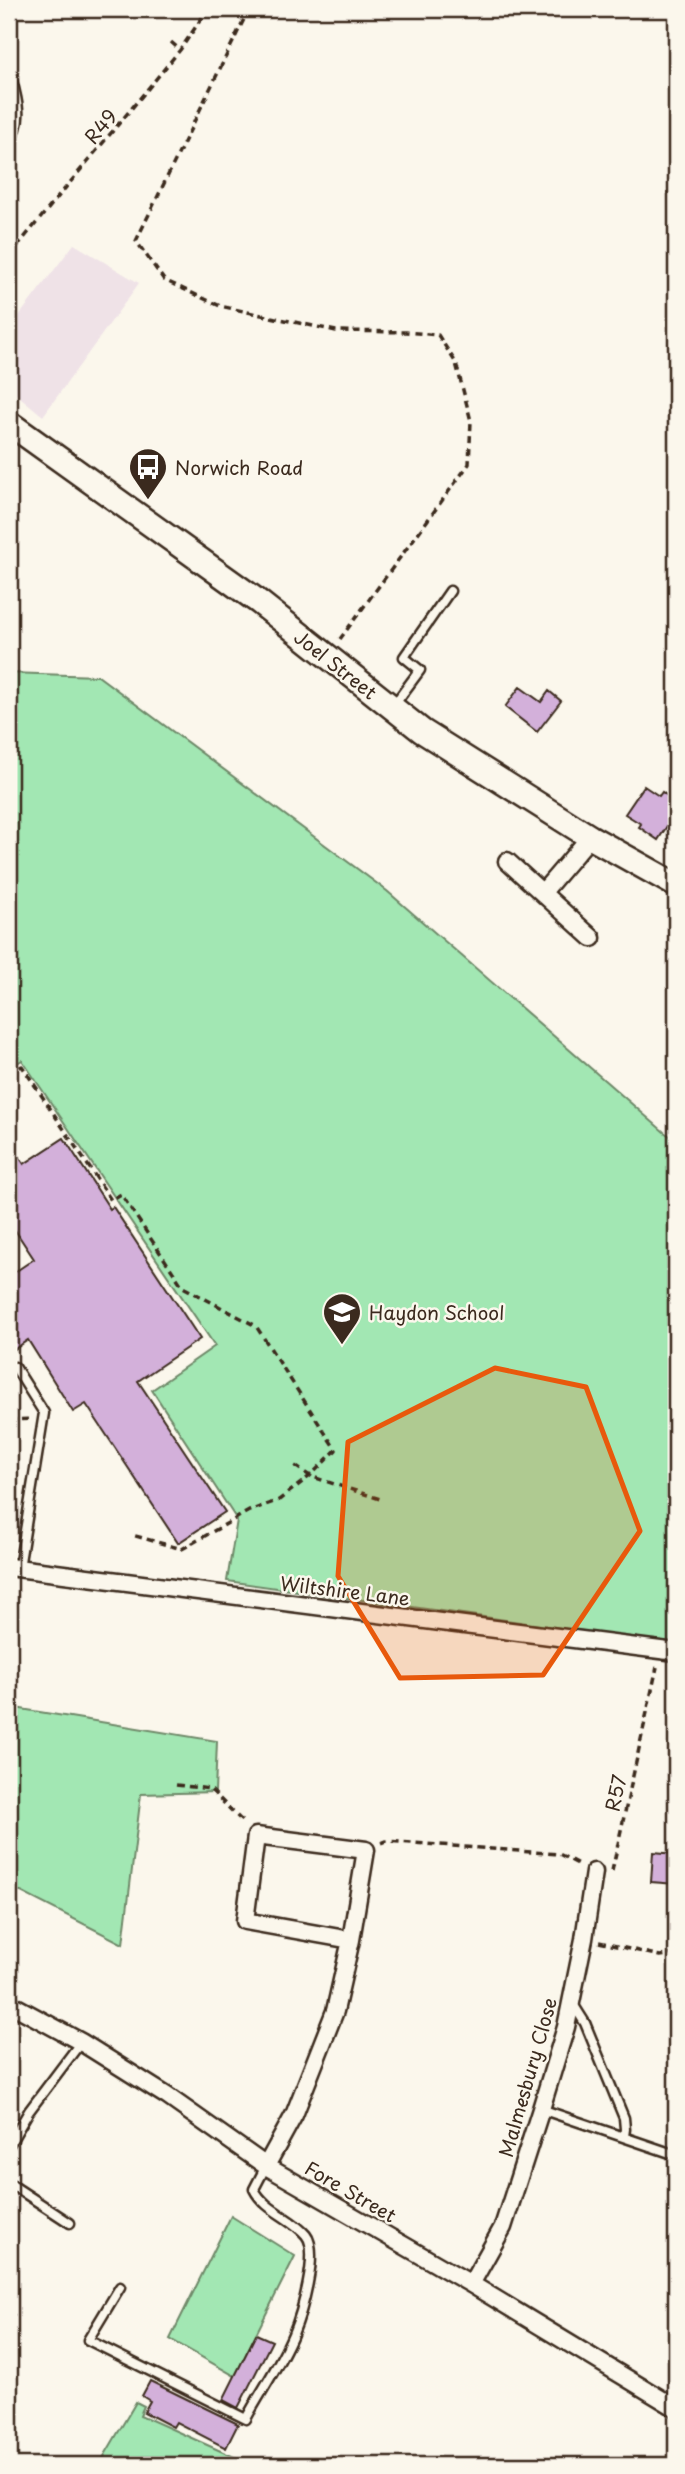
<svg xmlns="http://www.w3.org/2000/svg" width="685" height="2474" font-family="'Playpen Sans',sans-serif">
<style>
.built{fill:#efe2e7}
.green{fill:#a2e7b3;stroke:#6e8868;stroke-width:2}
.building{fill:#d3b0da;stroke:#3b2a1e;stroke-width:2}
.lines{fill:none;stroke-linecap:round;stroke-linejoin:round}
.service-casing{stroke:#3b2a1e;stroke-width:13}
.minor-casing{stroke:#3b2a1e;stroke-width:21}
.secondary-casing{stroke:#3b2a1e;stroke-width:28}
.path{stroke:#3b2a1e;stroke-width:3.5;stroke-dasharray:7 5;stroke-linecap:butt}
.service{stroke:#fbf7ec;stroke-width:8}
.minor{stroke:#fbf7ec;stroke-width:16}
.secondary{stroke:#fbf7ec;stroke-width:23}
.marked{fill:#e8590c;fill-opacity:0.2;stroke:#e8590c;stroke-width:5;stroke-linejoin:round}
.labels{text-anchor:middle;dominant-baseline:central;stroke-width:5;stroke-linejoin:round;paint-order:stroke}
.street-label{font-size:19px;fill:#3b2a1e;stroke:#fbf7ec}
.poi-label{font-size:19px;fill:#3b2a1e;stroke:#fbf7ec;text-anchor:start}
</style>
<rect width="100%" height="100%" fill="#fbf7ec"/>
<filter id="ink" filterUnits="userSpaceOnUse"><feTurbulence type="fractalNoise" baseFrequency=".0143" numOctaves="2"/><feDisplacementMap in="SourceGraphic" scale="14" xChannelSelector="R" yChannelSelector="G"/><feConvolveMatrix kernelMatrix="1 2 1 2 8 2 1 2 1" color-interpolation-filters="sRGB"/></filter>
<g filter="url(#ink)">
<path class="built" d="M74,244l65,39 -96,133 -34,-28v-59z"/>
<path class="green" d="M9,673l89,3 289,215 277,241 12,8v504l-449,-63 10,-61 -85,-130 63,-44 -193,-286 -13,8z
M9,1707l208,34 -2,51 -74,2 -18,150 -114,-58z
M231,2216l64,40 -60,120 -65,-37z
M136,2402l8,4 -4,9 112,50h-153z"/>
<path class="building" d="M520,687l21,15 8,-11 12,10 -24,31 -32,-25z
M644,786l15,10 3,-4 14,10v10l-18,28 -19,-13 2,-3 -16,-10z
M64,1138l46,71 3,-2 87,132 -62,42 87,131 -47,31 -92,-139 -13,8 -45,-72 -19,13v-77l25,-17 -25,-38v-80l15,23z
M653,1852l23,2v30l-25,-2z
M256,2334l16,7 -34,67 -15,-8z
M150,2381l88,43 -12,24 -50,-26 -3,5 -29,-15 6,-11 -8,-5z"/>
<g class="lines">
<defs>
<path id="service" d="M9,69c5,21 18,53 0,71
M394,705l26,-35 -16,-13 46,-66
M15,1367l29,46 -25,155
M573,2004l12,19 39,95 1,11 -1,7
M541,2109l135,46
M9,2145l20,-34 52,-69
M9,2183l61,40
M120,2287l-32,53 158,79c15,-28 35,-56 47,-85 8,-19 27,-82 13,-99 -15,-18 -41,-24 -52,-46l12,-23"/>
<path id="minor" d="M507,861l85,77
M543,892l47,-55
M9,1567l667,85
M9,2003l72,39 86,54 99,70 205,118 205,124
M266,2166l28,-51 41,-104 16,-71 15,-90 -110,-14 -11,85 106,19
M471,2284l32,-57 38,-118 25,-82 18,-88 10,-67"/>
<path id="secondary" d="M9,423l250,179 163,129 168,106 86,48"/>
</defs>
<use href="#service" class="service-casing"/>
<use href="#minor" class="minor-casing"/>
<use href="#secondary" class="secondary-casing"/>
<path class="path" d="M249,9l-113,232 28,39 56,26 116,25 70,1 32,3 18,28 15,58 -2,43 -129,175
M171,42l9,8
M9,256l171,-206 28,-41
M9,1073l13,-7 89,134 10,-6 62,93 73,39 80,124 -26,26 -31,24 -30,11 -67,38 -50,-14
M9,1420l22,-1
M295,1466l15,10 70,23
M176,1785l34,4 35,35
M381,1843l5,-2 173,13 21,11
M612,1871l45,-204
M599,1942l61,14 16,-2
M9,2312l7,5"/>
<use href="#service" class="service"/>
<use href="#minor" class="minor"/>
<use href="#secondary" class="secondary"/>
</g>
</g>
<path class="marked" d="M495,1368l91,19 54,144 -97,144 -143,3 -62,-102 10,-134z"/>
<defs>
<symbol id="bus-pin" viewBox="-11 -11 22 30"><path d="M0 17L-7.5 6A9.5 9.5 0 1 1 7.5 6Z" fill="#3b2a1e" stroke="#fbf7ec"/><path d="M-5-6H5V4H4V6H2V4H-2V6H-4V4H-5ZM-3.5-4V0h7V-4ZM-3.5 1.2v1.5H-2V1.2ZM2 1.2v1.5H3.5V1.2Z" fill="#fff"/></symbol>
<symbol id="school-pin" viewBox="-11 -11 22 30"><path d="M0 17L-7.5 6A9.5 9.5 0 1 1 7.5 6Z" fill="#3b2a1e" stroke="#fbf7ec"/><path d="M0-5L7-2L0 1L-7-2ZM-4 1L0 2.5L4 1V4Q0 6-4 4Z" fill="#fff"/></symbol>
</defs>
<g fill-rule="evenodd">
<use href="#bus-pin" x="126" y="445" width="44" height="60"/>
<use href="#school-pin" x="320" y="1290" width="44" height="60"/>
</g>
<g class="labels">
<g class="street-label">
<text transform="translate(100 126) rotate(-51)">R49</text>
<text transform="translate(336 664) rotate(38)">Joel Street</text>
<text transform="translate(345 1590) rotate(7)">Wiltshire Lane</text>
<text transform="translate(615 1793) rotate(-78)">R57</text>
<text transform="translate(527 2077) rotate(-74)">Malmesbury Close</text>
<text transform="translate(351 2191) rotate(30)">Fore Street</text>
</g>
<g class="poi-label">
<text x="175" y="467">Norwich Road</text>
<text x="369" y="1312">Haydon School</text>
</g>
</g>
<rect width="685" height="2474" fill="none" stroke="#fbf7ec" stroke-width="35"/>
<rect x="18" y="18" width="650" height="2439" fill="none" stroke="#3b2a1e" stroke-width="2.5" filter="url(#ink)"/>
</svg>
